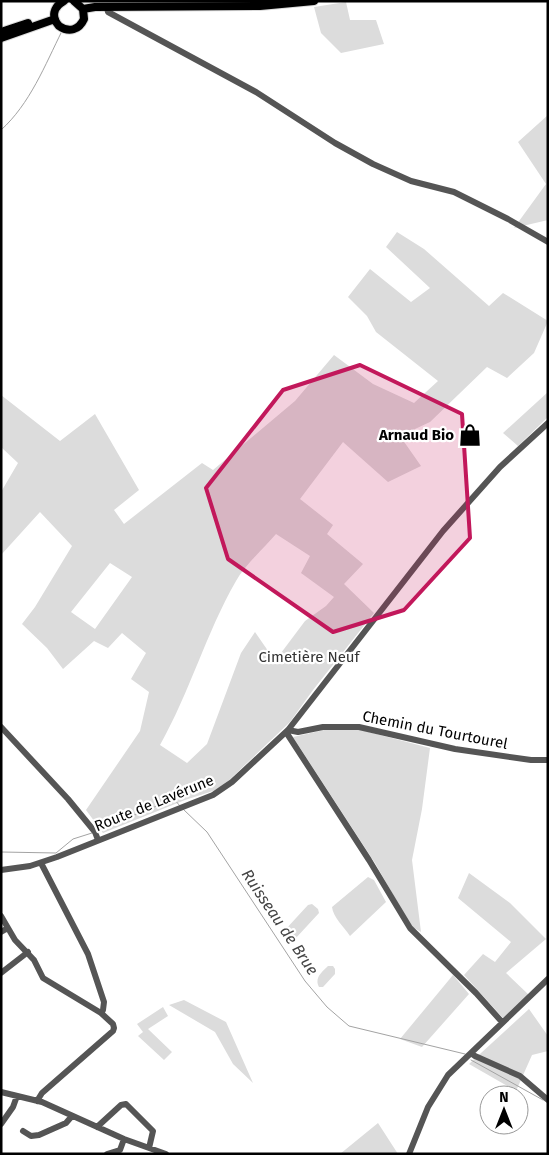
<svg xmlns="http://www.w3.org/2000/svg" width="549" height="1155" font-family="'Fira Sans',sans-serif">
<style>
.green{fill:#dcdcdc;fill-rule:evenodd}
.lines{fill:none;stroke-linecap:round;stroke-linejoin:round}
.stream{stroke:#a3a3a3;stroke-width:1}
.major-casing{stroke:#dbdbdb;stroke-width:10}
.minor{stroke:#555;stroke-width:6}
.major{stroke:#000;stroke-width:8}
.marked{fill:#c2185b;fill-opacity:0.2;stroke:#c2185b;stroke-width:4;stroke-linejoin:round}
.labels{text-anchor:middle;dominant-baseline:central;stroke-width:4.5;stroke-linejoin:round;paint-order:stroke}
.poi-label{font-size:15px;font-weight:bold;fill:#000;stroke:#fff;text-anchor:end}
.park-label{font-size:15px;fill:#333;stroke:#fff}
.street-label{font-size:15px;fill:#000;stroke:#fff}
.water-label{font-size:16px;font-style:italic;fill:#444;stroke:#fff}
</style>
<rect width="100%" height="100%" fill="#fff"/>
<path class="green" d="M346,2l4,18h26l8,24 -43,9 -20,-20 -7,-26z
M548,115v105l-34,8 32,-44 -28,-42z
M397,232l27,17 65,57 14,-13 45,28 -14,32 -27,25 -20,-11 -57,55 -30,14 21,30 -33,16 -45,-40 -43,57 33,26 -6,9 36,30 -19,20 30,29 -61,77 -23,32 -66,63 -11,6 -28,9 -82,33 -17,-23 54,-79 9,-39 -18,-13 15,-26 -24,-20 -14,15 -14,-7 -31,28 -16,-21 -25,-24 13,-17 37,-61 -32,-34 -39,43v-63l17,-29 -17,-16v-52l59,46 35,-27 44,76 -25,20 10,14 78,-61 11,7 82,-69 39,-46 39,29 41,19 24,-22 -62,-49 -9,-16 -19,-19 22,-28 41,33 19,-14 -44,-41zM276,534l34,22 -9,17 33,24 -8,9 -21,15 -30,40 -20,-29 -14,21 -34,91 -20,19 -27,-18c30,-53 46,-112 76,-164 9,-16 28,-33 40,-47zM110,563l22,14 -37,52 -24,-17z
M548,392v25l-30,29 -15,-13z
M324,730h37l69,18 -8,61 -10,51 9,72 -10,-6 -36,-63 -82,-126z
M469,873l41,30 36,36 -40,34 23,22 -25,24 -40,-44 19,-21 12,8 16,-20 -53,-44z
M368,877l6,3 12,22 -36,34c-6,-9 -17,-19 -18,-29z
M312,904l6,5 1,4 -24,26h-4l-6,-5v-4l23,-25z
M328,966h5l2,3v5l-12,13h-4c-5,-9 3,-15 9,-21z
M453,975l16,19 -47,53 -22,-8z
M184,1000l42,22 27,61 -20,-19 -18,-32 -46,-27z
M163,1007l5,9 -20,13 24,23 -8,8 -26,-24 5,-4 -6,-8z
M529,1009l19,27v15l-16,4 -16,36 -47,-27z
M378,1123l20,31h-58z"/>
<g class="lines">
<path class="stream" d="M1,130c29,-26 44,-65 61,-99
M183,809l24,23 98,149 22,26 22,19 116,28
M98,830l76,-31 6,7
M1,852l55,1 17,-14 19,-6
M471,1060l72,40"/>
<defs>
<path id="major" d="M64,1c-11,6 -13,16 -5,25 10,7 20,4 25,-7l-1,-10 -9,-8
M83,9l12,-2 165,-1 54,-5
M4,31l24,-8
M1,38l54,-19"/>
</defs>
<use href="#major" class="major-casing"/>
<path class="minor" d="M107,8l1,4 148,80 79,51 38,21 38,17 43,11 54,27 40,23
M1,727l67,72 27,33 3,8
M288,730l10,2 25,-5h36l96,22 76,11h17
M286,732l83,128 41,68 66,65 26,29
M41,863l47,91 16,48 -1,8 -2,3
M1,870l29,-4 27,-9 156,-62 19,-13 56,-52 155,-199 57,-64 48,-44
M1,916l14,24 19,20 9,18 58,35 12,11 1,4 -1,3 -71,62 -5,8
M1,932l7,-4
M1,973l27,-21
M471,1053l4,3 45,20 28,24
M1,1092l41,10 82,37 42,15
M1,1124l12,-17 4,-11
M97,1127l24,-22 5,-1 27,27 -4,17
M23,1131l8,5 8,-1 27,-12 6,-7
M107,1154l13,-4 4,-11
M409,1154l19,-47 20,-32 100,-96"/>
<use href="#major" class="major"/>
</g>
<path class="marked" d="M360,365l102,49 8,124 -66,72 -71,22 -105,-73 -22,-71 77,-98z"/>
<defs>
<symbol id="shop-bare" viewBox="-9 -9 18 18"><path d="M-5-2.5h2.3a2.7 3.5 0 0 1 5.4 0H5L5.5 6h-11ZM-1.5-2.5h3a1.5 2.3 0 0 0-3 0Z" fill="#000" stroke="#fff" stroke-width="2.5" paint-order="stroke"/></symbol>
</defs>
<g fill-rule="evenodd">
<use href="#shop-bare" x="454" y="419" width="32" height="32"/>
</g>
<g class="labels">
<g class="poi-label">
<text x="454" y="435">Arnaud Bio</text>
</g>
<g class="park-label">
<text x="309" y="657">Cimetière Neuf</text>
</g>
<g class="street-label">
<text transform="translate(435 730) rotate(11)">Chemin du Tourtourel</text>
<text transform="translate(154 803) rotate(-22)">Route de Lavérune</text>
</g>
<g class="water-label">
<text transform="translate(280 922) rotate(56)">Ruisseau de Brue</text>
</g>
</g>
<rect width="549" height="1155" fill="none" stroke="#000000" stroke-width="5"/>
<g transform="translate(504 1110)"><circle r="24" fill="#ffffff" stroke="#999999"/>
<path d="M0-4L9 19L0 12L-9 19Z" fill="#000000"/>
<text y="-8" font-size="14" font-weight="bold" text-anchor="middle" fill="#000000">N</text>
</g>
</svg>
